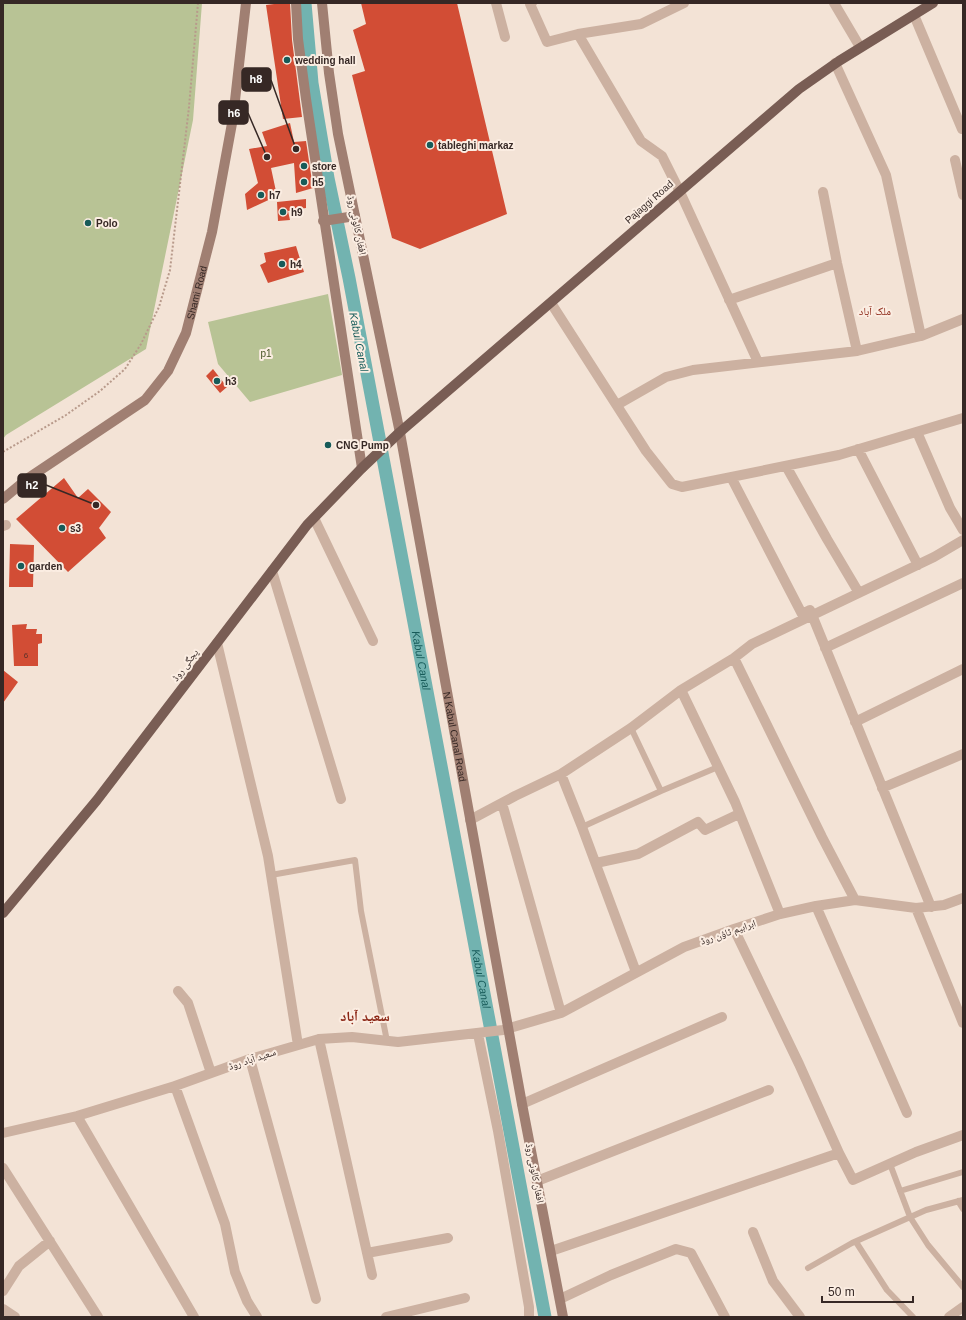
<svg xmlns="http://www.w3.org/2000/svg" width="966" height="1320" font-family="Helvetica,'Noto Naskh Arabic',sans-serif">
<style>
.green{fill:#b8c395}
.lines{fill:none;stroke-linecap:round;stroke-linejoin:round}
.canal{stroke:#72b3b0;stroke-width:13}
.building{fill:#d24d35}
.path{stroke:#b89a8b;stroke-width:2;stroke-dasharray:2 2;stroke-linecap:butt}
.lane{stroke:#ccb1a1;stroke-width:6}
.street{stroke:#ccb1a1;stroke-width:10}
.secondary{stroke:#a07f72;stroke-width:10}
.primary{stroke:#795d54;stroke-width:10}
.poi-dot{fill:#175b59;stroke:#fbede2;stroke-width:1.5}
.labels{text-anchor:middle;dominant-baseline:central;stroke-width:4;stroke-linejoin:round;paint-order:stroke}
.number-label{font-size:8px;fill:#5d3129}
.poi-label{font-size:10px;font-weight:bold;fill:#362825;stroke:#fbede2;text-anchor:start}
.street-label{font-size:10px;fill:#362825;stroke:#fbede2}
.park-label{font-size:10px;fill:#495626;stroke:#fbede2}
.neighbourhood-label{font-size:11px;fill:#8c2716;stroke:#fbede2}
.water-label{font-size:11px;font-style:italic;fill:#175b59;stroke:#fbede2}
.district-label{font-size:14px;font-weight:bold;fill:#8c2716;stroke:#fbede2}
.leader{fill:none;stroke:#362825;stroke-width:1.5}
.callout-dot{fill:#362825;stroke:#fbede2;stroke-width:1.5}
.callout{fill:#362825;stroke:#362825;stroke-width:1.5}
.callout-label{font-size:11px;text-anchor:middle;font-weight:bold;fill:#fff}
</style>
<rect width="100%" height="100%" fill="#f3e3d6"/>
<path class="green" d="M3,3h199l-9,117 -47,229 -140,86 -3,4z
M328,294l14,81 -92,27 -32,-38 -10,-42z"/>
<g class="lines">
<path class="canal" id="s1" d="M305,3l7,80 16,95 21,100 196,1039"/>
</g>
<path class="building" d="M282,3h8l2,37 10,77 -19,2 -17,-114z
M361,3h96l50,211 -87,35 -28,-11 -40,-163 13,-4 -12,-41 13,-6z
M290,123l4,19 12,-1 7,47 -17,5 -2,-30 -23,5 6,28 -30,14 -2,-16 13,-11 -9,-34 18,-3 -5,-14z
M306,199v9l-18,3 2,9 -12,1 -1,-19z
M296,246l8,26 -36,11 -8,-18 6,-3 -2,-9z
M213,369l14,18 -7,6 -14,-17z
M64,478l14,20 10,-9 23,23 -12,16 7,10 -38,34 -52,-53z
M10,544l24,1 -1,42h-24z
M27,624l-1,5h11l-1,5h6v9l-4,1v22h-24l-2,-41z
M3,670l15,12 -15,21z"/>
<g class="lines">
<path class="path" d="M3,452l63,-37 34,-24 25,-22 16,-25 18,-37 11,-37 19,-163 9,-104"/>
<path class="lane" d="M631,728l30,63
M582,827l79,-36 57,-24
M271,875l84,-15 6,51 26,130
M890,1164l20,53 18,28 35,42
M900,1191l63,-19
M958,1201l5,8
M856,1242l31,48 26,27
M808,1268l44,-25 74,-33 37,-10"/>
<path class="street" d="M496,3l9,34
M532,3l-2,1 17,38 31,-8 63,107 21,15 18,36 78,170
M834,3l26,44
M914,15l48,114
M578,34l63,-10 43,-21
M835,63l51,112 35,161
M955,160l8,35
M823,192l14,71 20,88
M729,300l108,-37
M551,303l95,148 26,33 10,3 157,-32 124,-37
M617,405l49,-28 27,-7 164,-19 64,-15 42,-17
M917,432l33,76 13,22
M858,449l60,116
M786,466l41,73 32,54
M731,477l71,137 8,-4 121,297
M314,518l59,123
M3,526l3,-1
M272,571l69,228
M217,643l51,213 30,189
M825,648l138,-65
M734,658l88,179 33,63
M681,690l54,112 45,112
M855,722l108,-53
M561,774l21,53 54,145
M882,788l81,-34
M502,803l59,210
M470,820l45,-24 46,-22 70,-46 50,-38 53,-32 18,-14 182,-87 29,-17
M596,863l42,-9 60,-32 7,8 34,-16
M816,906l91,207
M916,908l47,115
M734,929l65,135 40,89 14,27 63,-28 47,-17
M178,991l10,12 23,70
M478,1034l20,97 31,176v10
M319,1039l53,236
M250,1059l66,240
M175,1086l50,138 10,48 12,29 10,16
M522,1104l200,-87
M77,1116l117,201
M3,1133l74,-17 98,-30 75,-27 69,-20 33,-2 46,5 105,-12 58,-17 123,-66 50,-18 46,-15 36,-8 39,-6 61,8 28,-3 19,-7
M3,1168l95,149
M537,1181l232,-91
M753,1232l20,49 27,36
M551,1251l288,-98
M367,1253l81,-15
M3,1291l16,-25 31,-25
M560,1299l51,-24 65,-26 15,4 34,64
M3,1309l12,8
M386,1317l79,-19
M949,1317l14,-10"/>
<g class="secondary">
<path d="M296,3l2,36 8,60 56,369"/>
<path id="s2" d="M322,3l7,70 9,61 62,299 122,671 41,213"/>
<path d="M323,221l32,-5"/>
<path id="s3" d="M3,499l24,-20 118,-79 23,-29 18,-38 26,-101 21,-114 13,-115"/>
</g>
<path class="primary" d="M3,913l94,-113 210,-275 55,-57 38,-36 399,-343 40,-28 94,-58"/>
</g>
<g class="poi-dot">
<circle cx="287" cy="60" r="4"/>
<circle cx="430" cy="145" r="4"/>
<circle cx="304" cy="166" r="4"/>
<circle cx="304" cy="182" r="4"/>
<circle cx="261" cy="195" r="4"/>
<circle cx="283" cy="212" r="4"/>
<circle cx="88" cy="223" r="4"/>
<circle cx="282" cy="264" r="4"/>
<circle cx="217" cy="381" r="4"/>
<circle cx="328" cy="445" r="4"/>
<circle cx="62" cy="528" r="4"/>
<circle cx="21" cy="566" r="4"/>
</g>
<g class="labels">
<g class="number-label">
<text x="26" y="655">6</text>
</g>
<g class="poi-label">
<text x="295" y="60">wedding hall</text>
<text x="438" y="145">tableghi markaz</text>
<text x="312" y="166">store</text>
<text x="312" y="182">h5</text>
<text x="269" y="195">h7</text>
<text x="291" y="212">h9</text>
<text x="96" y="223">Polo</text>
<text x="290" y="264">h4</text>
<text x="225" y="381">h3</text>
<text x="336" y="445">CNG Pump</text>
<text x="70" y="528">s3</text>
<text x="29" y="566">garden</text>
</g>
<g class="street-label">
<text transform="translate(649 202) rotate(-41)">Pajaggi Road</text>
<text transform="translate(357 225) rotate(78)">افغان کالونی روڈ</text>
<text stroke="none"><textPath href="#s3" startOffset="294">Shami Road</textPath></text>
<text transform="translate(185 665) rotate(-53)">پجگی روڈ</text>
<text stroke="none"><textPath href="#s2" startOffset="746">N Kabul Canal Road</textPath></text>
<text transform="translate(728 932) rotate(-19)">ابراہیم ٹاؤن روڈ</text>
<text transform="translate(252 1059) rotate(-18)">سعید آباد روڈ</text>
<text transform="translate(535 1173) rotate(79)">افغان کالونی روڈ</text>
</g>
<g class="park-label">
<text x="266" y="353">p1</text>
</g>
<g class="neighbourhood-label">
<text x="875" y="311">ملک آباد</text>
</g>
<g class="water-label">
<text transform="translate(359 342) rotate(79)">Kabul Canal</text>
<text stroke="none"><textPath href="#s1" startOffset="668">Kabul Canal</textPath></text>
<text stroke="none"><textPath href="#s1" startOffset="992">Kabul Canal</textPath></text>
</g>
<g class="district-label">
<text x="365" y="1016">سعید آباد</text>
</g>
</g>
<path class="leader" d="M296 149L271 80M267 157L248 113M96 505L46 485"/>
<g class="callout-dot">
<circle cx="296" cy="149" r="4"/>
<circle cx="267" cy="157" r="4"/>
<circle cx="96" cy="505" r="4"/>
</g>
<g class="callout">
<rect x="242" y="68" width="29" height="23" rx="4"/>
<rect x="219" y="101" width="29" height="23" rx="4"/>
<rect x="18" y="474" width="28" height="23" rx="4"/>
</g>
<g class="callout-label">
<text x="256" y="83">h8</text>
<text x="234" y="117">h6</text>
<text x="32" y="489">h2</text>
</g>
<rect width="966" height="1320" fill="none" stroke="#362825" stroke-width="8"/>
<path d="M822 1296v6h91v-6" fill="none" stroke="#362825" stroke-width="2"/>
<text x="828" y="1296" font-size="12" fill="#362825" stroke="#fbede2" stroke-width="3" paint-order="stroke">50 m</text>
</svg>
